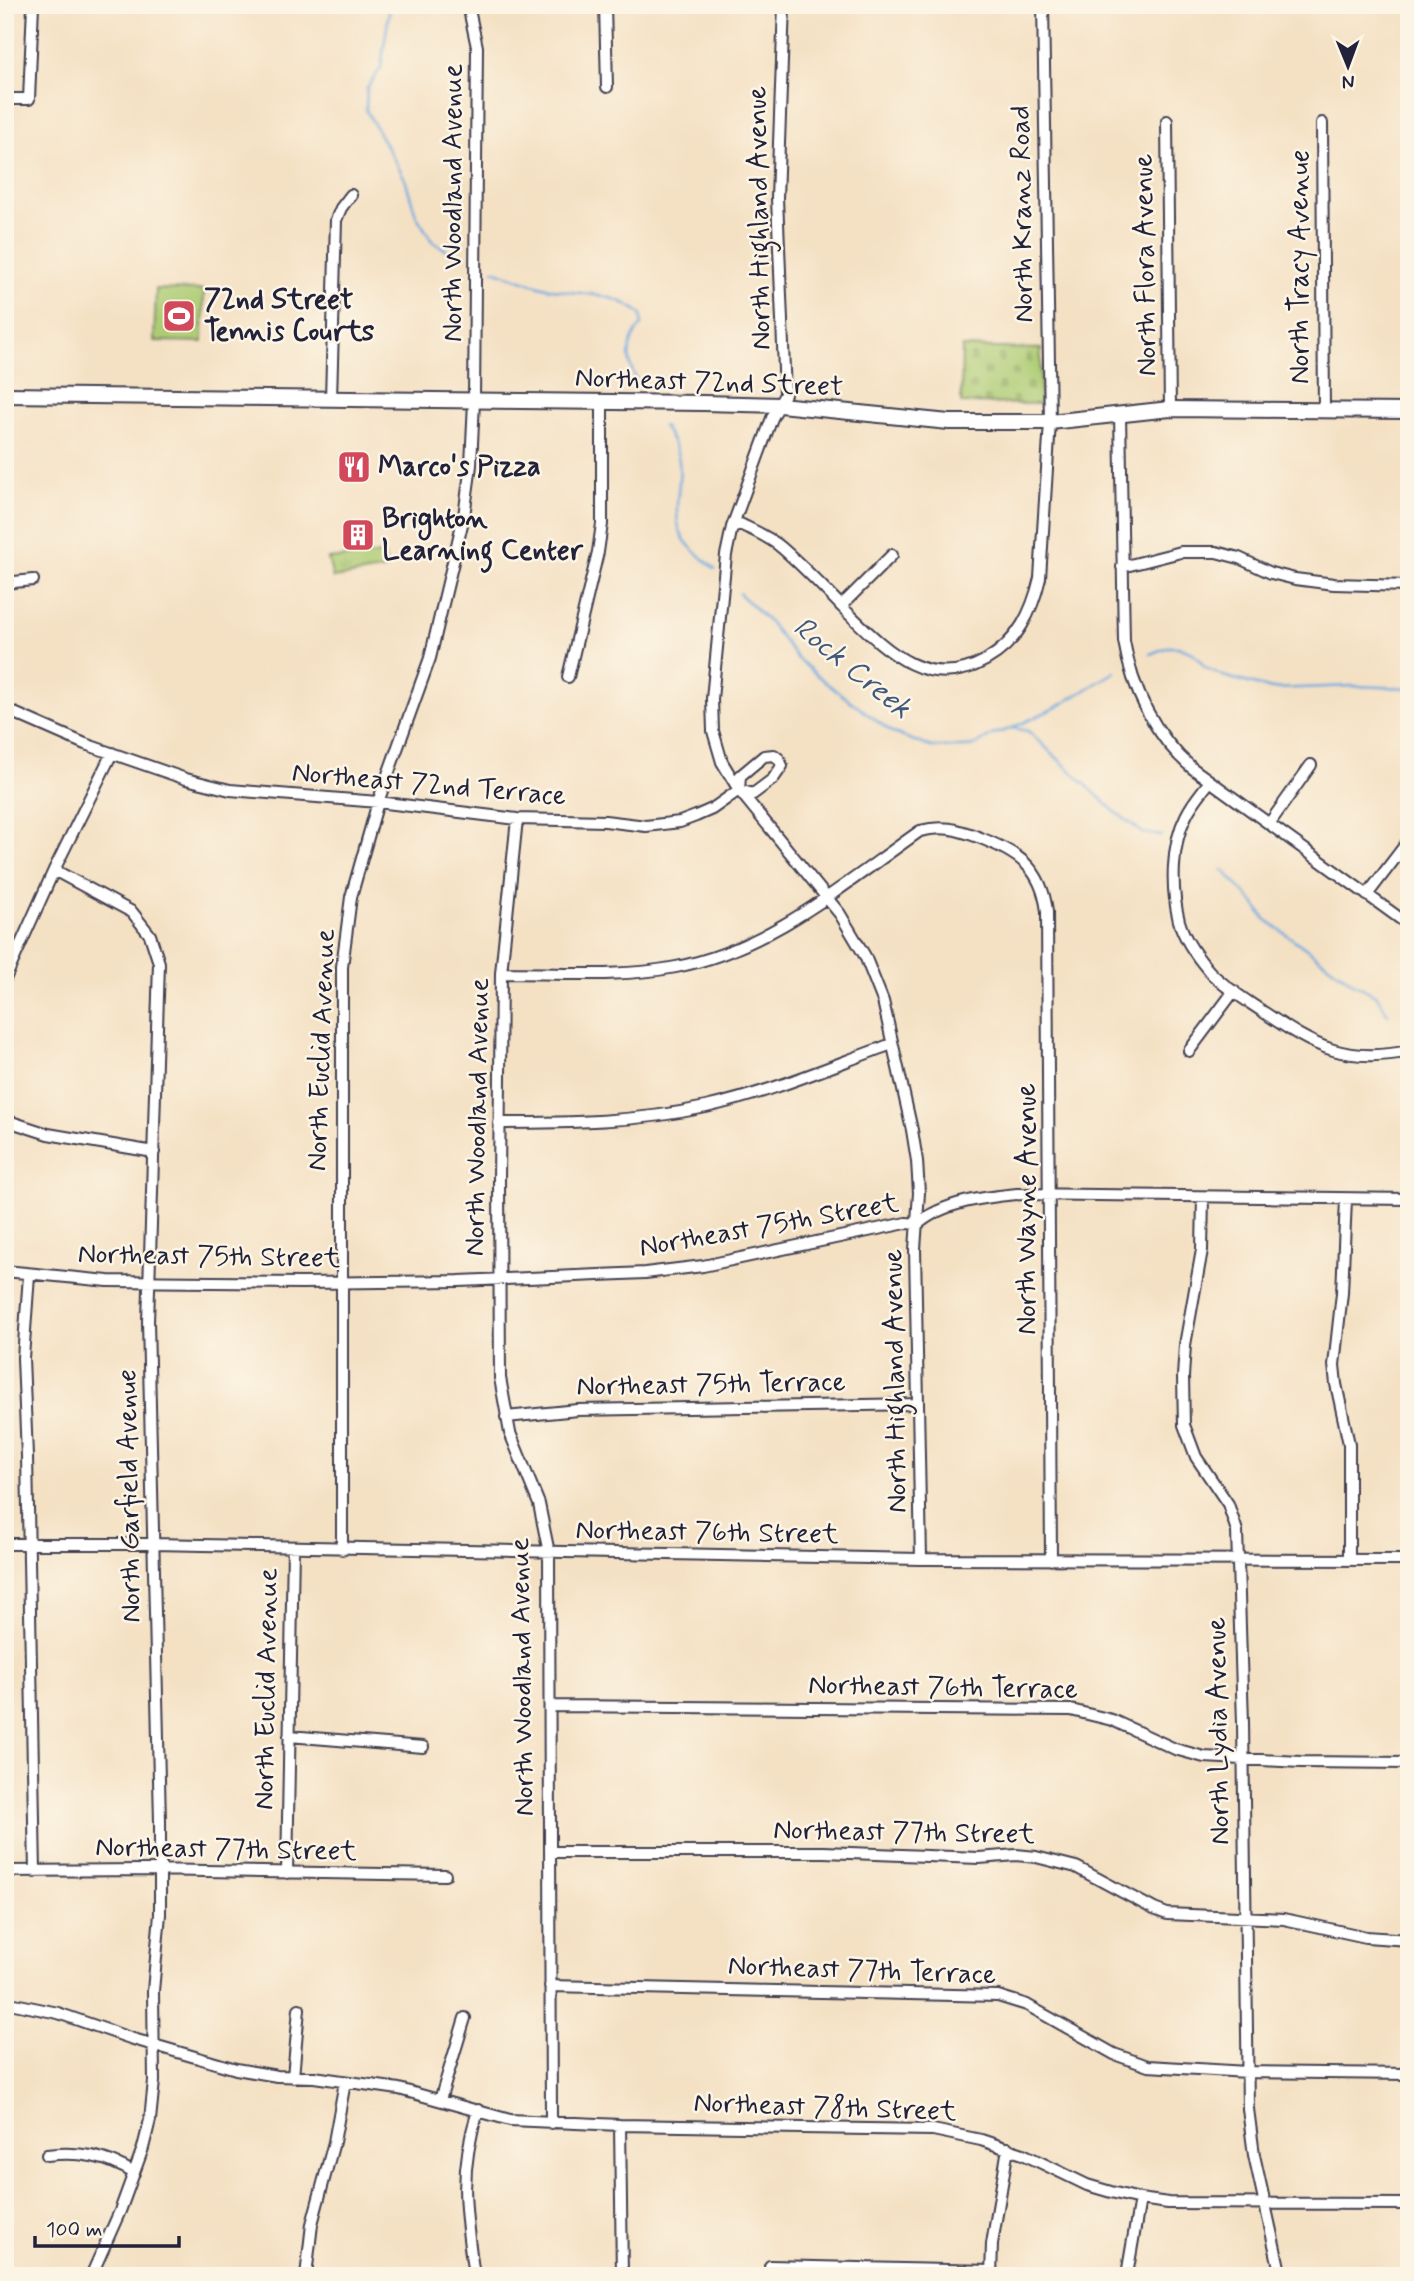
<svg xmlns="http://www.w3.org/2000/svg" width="1414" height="2281" font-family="Mynerve,sans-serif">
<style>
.green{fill:#aecc74;stroke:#687758;stroke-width:2}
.cemetery{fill:url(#cemetery-stones);stroke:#687758;stroke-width:2}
.park{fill:url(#park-tufts);stroke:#687758;stroke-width:2}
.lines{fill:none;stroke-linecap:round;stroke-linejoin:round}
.stream{stroke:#6da8de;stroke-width:2.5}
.minor-casing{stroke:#423f50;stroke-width:14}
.major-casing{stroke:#423f50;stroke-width:18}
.minor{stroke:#fff;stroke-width:10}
.major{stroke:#fff;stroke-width:14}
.labels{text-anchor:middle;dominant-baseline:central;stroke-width:5;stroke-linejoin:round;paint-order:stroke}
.street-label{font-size:28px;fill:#22223b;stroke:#fcf5e5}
.poi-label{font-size:28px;font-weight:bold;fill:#22223b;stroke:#fcf5e5;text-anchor:start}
.water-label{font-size:30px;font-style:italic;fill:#40587c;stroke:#fcf5e5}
</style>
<defs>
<pattern id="cemetery-stones" width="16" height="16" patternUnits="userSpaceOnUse" patternTransform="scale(1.75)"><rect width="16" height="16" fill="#aecc74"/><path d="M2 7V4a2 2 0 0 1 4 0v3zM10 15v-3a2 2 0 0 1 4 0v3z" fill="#95af65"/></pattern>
<pattern id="park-tufts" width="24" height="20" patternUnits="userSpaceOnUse" patternTransform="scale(1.75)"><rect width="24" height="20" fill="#aecc74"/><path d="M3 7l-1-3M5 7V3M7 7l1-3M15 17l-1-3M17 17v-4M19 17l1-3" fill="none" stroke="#95af65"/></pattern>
</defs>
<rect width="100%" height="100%" fill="#fcf5e5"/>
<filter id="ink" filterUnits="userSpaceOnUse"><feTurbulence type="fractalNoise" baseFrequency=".0143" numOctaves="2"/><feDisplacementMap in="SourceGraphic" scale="14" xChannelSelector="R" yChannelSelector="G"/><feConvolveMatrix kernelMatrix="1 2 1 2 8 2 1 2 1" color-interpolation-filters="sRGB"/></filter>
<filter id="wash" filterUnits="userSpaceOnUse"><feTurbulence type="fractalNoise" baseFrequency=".00686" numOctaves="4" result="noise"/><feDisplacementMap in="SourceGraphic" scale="28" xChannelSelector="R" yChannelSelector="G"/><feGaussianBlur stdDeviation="1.57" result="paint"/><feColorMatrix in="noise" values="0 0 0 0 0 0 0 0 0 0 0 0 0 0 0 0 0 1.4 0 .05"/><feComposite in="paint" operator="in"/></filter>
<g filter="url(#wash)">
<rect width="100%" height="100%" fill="#f4e1c4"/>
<path class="green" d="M156,289l48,1 -1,52 -49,-1z"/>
<path class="cemetery" d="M962,347l79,2 -1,55 -79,-1z"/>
<path class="park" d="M384,554l3,15 -54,9 -5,-19z"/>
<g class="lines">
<path class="stream" d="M390,5l-9,63 -14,20 -1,22 39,69 11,36 16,26 24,15
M494,270c19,7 38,15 58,19 33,7 61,2 89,25l1,10c-17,20 -17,40 -2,61
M663,426c7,11 14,22 16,35 3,22 -6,45 0,67 4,17 24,30 36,41
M739,593l31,30 27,35 28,24 68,51 38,14h35l8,-1 20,-12 19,-6 15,3 85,79 30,23 19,3
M1150,654l18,-7h10l15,6 12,14 18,9 49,13 82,-3 55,2
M1014,727l45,-21 56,-34
M1223,870l31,33 11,16 90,65 22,12 11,18"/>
</g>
</g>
<g filter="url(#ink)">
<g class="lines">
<defs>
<path id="minor" d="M605,5l2,82
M784,5l-7,193 8,196 -13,24 -40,109 -6,28 -14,144 1,32 9,31 17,28 101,124 25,42 18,45 29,129 5,31 2,32 -4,56 6,310
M5,99h24l4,-94
M1167,121l3,288
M1322,123l2,289
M331,399l5,-179 5,-12 10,-13
M1120,414l4,227c8,49 31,95 68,127l217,157
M732,527l8,-3c14,7 30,13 42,24 23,20 44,42 65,64 39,38 80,81 139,48 32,-18 46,-48 54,-82l10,-156 -7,-417
M1122,567l59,-15h35l23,6 32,15 24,6 39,5 75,2
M5,583l28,-3
M841,606l51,-51
M568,677l30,-125 4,-28v-122
M5,709l80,35 101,35 44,11 148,12 139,17 88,2 41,5 34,-4 16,-6 16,-7 27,-19
M774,755l5,4 3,7 -9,13 -20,15 -14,-4 1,-14 24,-20z
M1210,781c-8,11 -18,22 -24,35 -15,29 -15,73 -7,105 5,18 18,36 30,50 16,17 37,29 56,42 50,34 81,51 144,38
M517,819l-16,154 -2,208 1,197 10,55 29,71 10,49 2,570
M1269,824l42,-59
M54,870l78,42 18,23 9,28 -11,359 12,499v93l-7,77 1,90 -4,39 -7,28 -23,63 -29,65
M1367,895l42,-55
M501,973c58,0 119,5 175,-6 94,-18 168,-83 244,-136 22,-6 37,-2 58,6 39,15 64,30 69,75l4,648
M5,979l49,-109 58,-117
M1189,1051l45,-60
M5,1120l43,14 106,18
M499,1123c69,0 139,-1 207,-16 63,-14 125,-41 186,-63
M1203,1197l-1,53 -17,95 -2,32 1,48 12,32 32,47 9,27 6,192 5,386 6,46 27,121
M1346,1199l-4,94 -8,72 2,19 13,60v114
M5,1271l103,10 194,2 157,-2 186,-8 58,-7 203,-43 12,1c25,-22 67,-27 99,-30l392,5
M29,1275l-6,83 4,98 8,416
M506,1417l72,-7 340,-6
M5,1544h149l767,15 488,1
M342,1549v-582l9,-70 27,-95 52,-144 34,-142 7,-51 3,-64 3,-354 -9,-42
M551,1706l520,4 41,10 63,29 29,8 97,5 108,1
M289,1736l134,11
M550,1852h274l155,6 37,-3 20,2 40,10 78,42 13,5 117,5 82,18 43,3
M5,1871l142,-1 298,5
M287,1873l6,-325
M550,1986l448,10 29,9 87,49 34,12 99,6 162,2
M5,2002l53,11 72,25 106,31 41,7 37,1 85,12 111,31 110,5 313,5 48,10 42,14 64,31 24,7 29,7 28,4 241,1
M293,2077l6,-68
M440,2100l25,-82
M620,2125l2,151
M47,2155c32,-4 59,1 87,18
M770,2266l221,5
M1128,2269l12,-70
M306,2276l6,-52 22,-82 11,-60
M474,2276c-9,-65 -16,-101 4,-166
M991,2276l1,-32 16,-96"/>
<path id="major" d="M5,395l698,8 77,2 169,17h101l120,-13 239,2"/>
</defs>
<use href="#minor" class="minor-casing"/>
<use href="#major" class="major-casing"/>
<use href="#minor" class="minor"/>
<use href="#major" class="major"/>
</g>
</g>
<defs>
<symbol id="stadium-square" viewBox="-11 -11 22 22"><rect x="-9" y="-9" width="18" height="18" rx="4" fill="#d1495b" stroke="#fcf5e5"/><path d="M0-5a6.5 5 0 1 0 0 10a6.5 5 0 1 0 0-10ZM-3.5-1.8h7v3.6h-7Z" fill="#fff"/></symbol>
<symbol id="restaurant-square" viewBox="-11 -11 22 22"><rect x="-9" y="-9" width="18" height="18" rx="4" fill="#d1495b" stroke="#fcf5e5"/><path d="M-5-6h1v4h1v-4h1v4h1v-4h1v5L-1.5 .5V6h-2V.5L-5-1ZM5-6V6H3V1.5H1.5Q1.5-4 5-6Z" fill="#fff"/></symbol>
<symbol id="building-square" viewBox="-11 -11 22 22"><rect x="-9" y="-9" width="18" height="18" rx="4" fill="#d1495b" stroke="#fcf5e5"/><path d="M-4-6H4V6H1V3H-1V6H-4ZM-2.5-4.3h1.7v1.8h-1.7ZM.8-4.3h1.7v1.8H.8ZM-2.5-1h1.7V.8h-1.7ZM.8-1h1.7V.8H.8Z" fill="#fff"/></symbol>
</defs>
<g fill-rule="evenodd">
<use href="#stadium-square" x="160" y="297" width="38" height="38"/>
<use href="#restaurant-square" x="335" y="448" width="38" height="38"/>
<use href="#building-square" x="339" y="516" width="38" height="38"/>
</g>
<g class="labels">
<g class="street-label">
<text transform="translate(453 203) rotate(-90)">North Woodland Avenue</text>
<text transform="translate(1023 214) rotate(-91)">North Kranz Road</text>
<text transform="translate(760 218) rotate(-91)">North Highland Avenue</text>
<text transform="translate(1146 265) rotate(-91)">North Flora Avenue</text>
<text transform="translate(1300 267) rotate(-90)">North Tracy Avenue</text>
<text transform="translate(709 383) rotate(2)">Northeast 72nd Street</text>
<text transform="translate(429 785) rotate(5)">Northeast 72nd Terrace</text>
<text transform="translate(322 1050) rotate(-88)">North Euclid Avenue</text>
<text transform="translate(478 1117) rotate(-89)">North Woodland Avenue</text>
<text transform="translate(1027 1209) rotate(-90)">North Wayne Avenue</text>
<text transform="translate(769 1226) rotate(-10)">Northeast 75th Street</text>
<text transform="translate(209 1257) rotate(1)">Northeast 75th Street</text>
<text transform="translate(896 1381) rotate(-91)">North Highland Avenue</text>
<text transform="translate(711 1385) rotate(-1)">Northeast 75th Terrace</text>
<text transform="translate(130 1496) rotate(-91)">North Garfield Avenue</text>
<text transform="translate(707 1533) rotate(1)">Northeast 76th Street</text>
<text transform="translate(523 1677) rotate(-91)">North Woodland Avenue</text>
<text transform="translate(943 1688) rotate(1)">Northeast 76th Terrace</text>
<text transform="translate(267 1689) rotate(-89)">North Euclid Avenue</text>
<text transform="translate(1219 1731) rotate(-91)">North Lydia Avenue</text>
<text transform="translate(904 1833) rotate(1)">Northeast 77th Street</text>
<text transform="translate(226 1850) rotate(1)">Northeast 77th Street</text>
<text transform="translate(862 1971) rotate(2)">Northeast 77th Terrace</text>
<text transform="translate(825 2108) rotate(2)">Northeast 78th Street</text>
</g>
<g class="poi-label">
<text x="204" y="300">72nd Street<tspan x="204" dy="32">Tennis Courts</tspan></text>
<text x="378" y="467">Marco's Pizza</text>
<text x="382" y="519">Brighton<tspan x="382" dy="32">Learning Center</tspan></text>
</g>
<g class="water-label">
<text transform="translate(852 668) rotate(39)">Rock Creek</text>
</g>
</g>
<rect width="1414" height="2281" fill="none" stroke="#fcf5e5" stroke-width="28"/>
<g transform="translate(1348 66) rotate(179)" stroke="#fcf5e5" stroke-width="5" paint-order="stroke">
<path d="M0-5L12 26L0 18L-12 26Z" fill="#22223b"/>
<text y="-10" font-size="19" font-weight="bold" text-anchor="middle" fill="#22223b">N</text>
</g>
<path d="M35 2236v10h144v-10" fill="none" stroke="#22223b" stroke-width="3.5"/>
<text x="46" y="2236" font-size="21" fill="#22223b" stroke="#fcf5e5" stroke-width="5" paint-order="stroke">100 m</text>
</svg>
